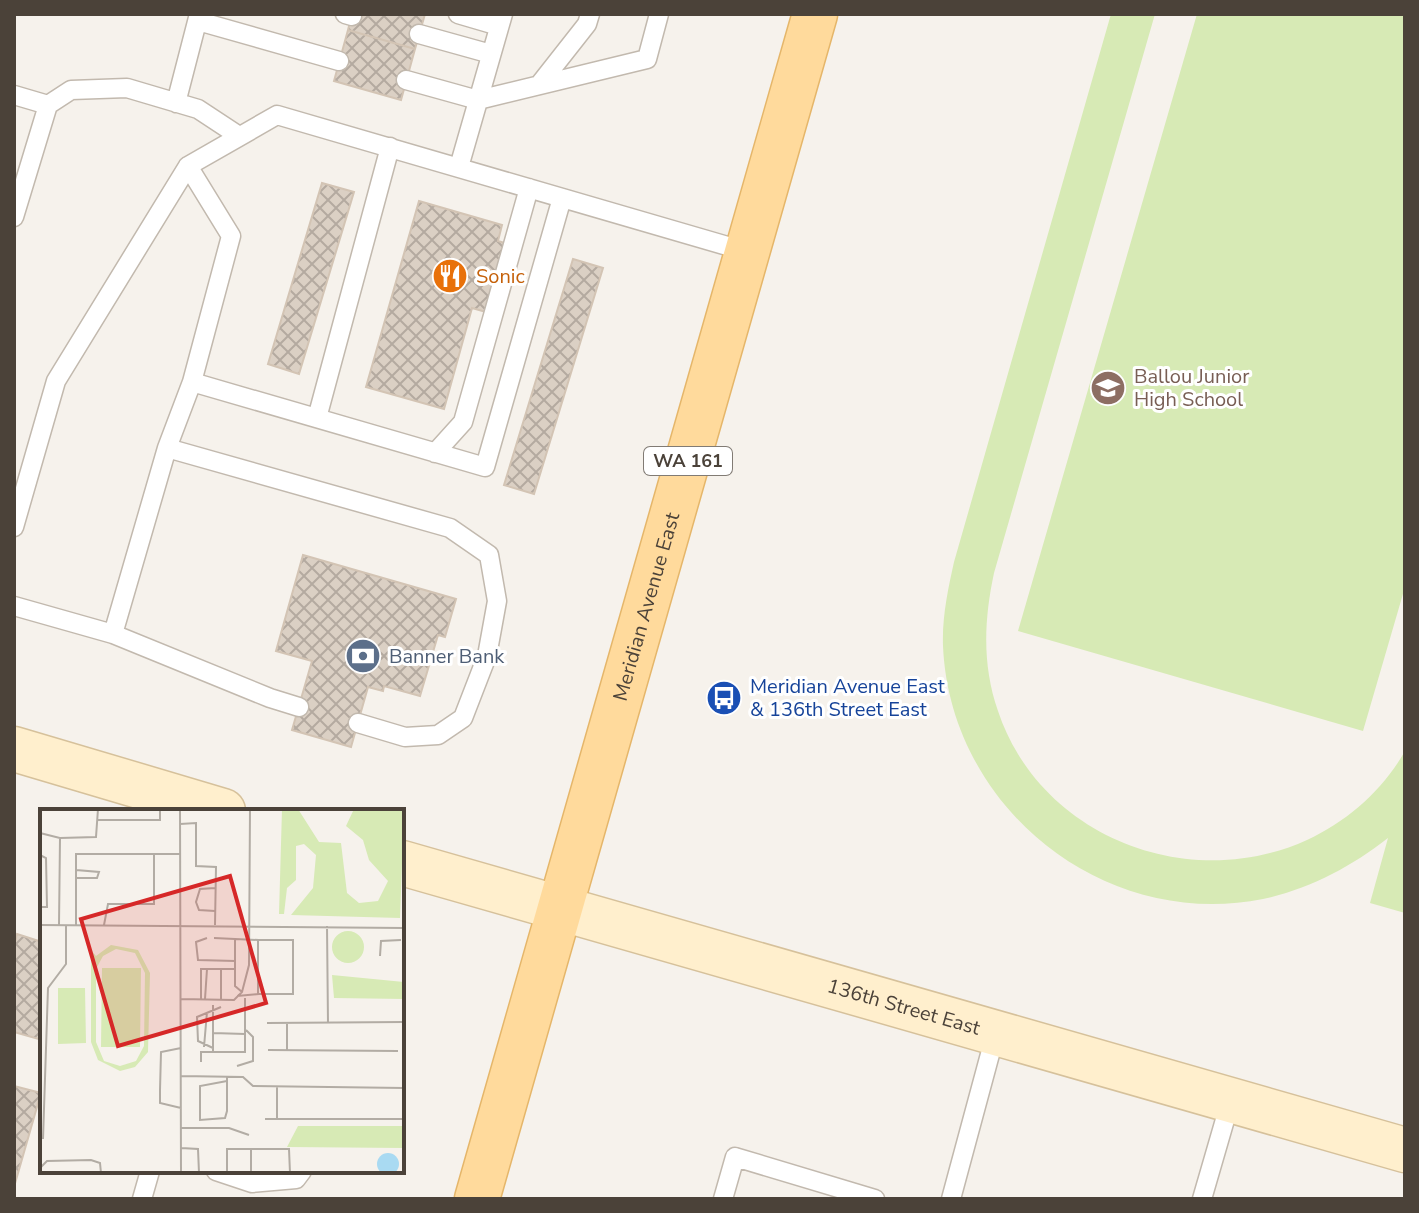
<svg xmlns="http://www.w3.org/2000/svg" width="1419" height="1213" font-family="'Nunito Sans',sans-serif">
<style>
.pitch{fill:#d7eab5}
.building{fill:url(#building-cross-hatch);stroke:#d3c4b4;stroke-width:2}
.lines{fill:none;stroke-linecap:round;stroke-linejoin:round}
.lane-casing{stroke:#c2b9ae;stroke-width:21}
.secondary-casing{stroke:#d6c19b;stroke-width:47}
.primary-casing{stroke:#e5b66a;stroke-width:47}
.lane{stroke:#fff;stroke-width:18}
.secondary{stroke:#ffefcd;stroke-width:44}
.primary{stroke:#ffda9c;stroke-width:44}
.labels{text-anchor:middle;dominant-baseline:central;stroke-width:6;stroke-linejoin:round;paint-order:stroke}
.shield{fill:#fff;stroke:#817b74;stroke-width:2}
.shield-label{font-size:18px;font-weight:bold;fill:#4b4239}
.food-label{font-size:20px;fill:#c56008;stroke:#fff;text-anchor:start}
.education-label{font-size:20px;fill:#785e54;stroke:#fff;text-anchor:start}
.street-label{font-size:20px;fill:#4b4239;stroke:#fff}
.service-label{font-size:20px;fill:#4e5e75;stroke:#fff;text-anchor:start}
.transit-label{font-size:20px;fill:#164399;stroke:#fff;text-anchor:start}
.inset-road{fill:none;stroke:#b2aca4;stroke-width:2}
.view{fill:#d62828;fill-opacity:0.15;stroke:#d62828;stroke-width:4}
.inset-edge{fill:none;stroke:#4b4239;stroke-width:4}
</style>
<defs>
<pattern id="building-cross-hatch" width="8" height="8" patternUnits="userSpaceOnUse" patternTransform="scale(2)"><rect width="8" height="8" fill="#dbd0c4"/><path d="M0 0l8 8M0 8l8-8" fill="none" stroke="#b4aaa0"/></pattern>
</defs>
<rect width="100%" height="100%" fill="#f6f2ec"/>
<path class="pitch" d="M1111,14h44l-161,559c-10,47 -12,92 4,138 42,126 191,183 309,129 41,-19 76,-50 98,-89v162l-35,-10 18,-65c-37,29 -79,51 -125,61 -160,32 -313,-92 -320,-253 -1,-29 5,-57 11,-84z
M1197,14h208v573l-42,144 -345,-100z"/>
<path class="building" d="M352,14h73l-10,35 -67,-19z
M348,30l67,19 -14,51 -67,-19z
M322,183l32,9 -55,182 -31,-10z
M419,201l83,24 -4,16 14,4 -19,69 -21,-6 -28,101 -78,-22z
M573,259l30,9 -69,226 -30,-9z
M303,555l153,44 -11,38 -7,-2 -18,61 -36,-10 -1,5 -15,-4 -17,60 -59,-17 20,-69 -36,-10z
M17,934l25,8v98l-28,-8v-86z
M14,1086l27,7 -27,94z"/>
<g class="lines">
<defs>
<path id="lane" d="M345,14l7,2
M458,14l41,12
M198,21l141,40
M419,34l72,20
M406,80l72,20 169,-41 12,-45
M539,85l48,-61 3,-10
M14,95l34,10
M176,103l23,-89
M188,166l43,70 -39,146
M459,167l44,-153
M14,217l34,-112 23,-15 56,-2 71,21 41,27
M317,418l73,-271
M167,448l283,80 39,27 8,46 -10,55 -24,62 -25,17 -33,2 -47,-14
M435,453l28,-31 66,-234
M14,527l42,-146 132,-215 89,-51 471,137
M14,606l99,28 157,64 29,9
M113,634l54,-186 25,-66 293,85 77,-269
M216,1171l36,12 44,-4 6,-8
M142,1199l8,-28
M723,1199l12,-42 140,42
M951,1199l45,-167
M1202,1199l29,-100"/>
<g id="secondary">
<path d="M14,749l209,62"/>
<path id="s1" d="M402,863l1003,287"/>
</g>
<g id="primary">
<path id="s2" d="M477,1199l338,-1185"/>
</g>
</defs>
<use href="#lane" class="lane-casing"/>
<use href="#secondary" class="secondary-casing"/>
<use href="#primary" class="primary-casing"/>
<use href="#lane" class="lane"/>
<use href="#secondary" class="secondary"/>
<use href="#primary" class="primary"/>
</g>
<defs>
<symbol id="restaurant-disc" viewBox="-11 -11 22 22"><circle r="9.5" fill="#e8710a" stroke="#fff"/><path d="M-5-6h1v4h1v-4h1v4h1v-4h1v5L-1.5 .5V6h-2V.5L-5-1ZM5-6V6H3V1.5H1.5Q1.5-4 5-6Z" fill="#fff"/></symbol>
<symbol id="school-disc" viewBox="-11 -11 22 22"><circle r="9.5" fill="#8d6e63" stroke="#fff"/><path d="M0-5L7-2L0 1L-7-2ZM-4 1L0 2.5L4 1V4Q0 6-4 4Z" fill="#fff"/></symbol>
<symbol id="bank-disc" viewBox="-11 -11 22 22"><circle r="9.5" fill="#5c6f8a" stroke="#fff"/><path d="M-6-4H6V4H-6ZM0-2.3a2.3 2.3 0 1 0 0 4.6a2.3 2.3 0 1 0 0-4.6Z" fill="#fff"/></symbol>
<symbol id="bus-disc" viewBox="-11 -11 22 22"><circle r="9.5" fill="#1a4fb4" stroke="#fff"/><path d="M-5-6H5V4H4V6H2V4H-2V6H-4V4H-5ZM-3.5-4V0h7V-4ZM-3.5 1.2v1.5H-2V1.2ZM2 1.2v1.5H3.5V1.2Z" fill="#fff"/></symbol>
</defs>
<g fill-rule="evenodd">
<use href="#restaurant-disc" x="430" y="256" width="40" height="40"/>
<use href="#school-disc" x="1088" y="368" width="40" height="40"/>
<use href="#bank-disc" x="343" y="636" width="40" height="40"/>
<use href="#bus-disc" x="704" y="678" width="40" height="40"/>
</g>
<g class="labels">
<rect class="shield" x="644" y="447" width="88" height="28" rx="6"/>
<g class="shield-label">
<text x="688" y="461">WA 161</text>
</g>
<g class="food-label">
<text x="476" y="276">Sonic</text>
</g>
<g class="education-label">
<text x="1134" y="376">Ballou Junior<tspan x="1134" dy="23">High School</tspan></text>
</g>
<g class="street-label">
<text stroke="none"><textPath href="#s2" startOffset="616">Meridian Avenue East</textPath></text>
<text stroke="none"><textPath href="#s1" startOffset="522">136th Street East</textPath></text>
</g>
<g class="service-label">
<text x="389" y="656">Banner Bank</text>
</g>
<g class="transit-label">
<text x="750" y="686">Meridian Avenue East<tspan x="750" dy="23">&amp; 136th Street East</tspan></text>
</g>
</g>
<g transform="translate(40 809)">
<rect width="364" height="364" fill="#f6f2ec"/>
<path d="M242,0h16l21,33 22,1 6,50 12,10 19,-2 10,-20 -19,-21 -6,-20 -17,-14 8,-17h50l-4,109 -109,-3 22,-27 3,-33 -12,-11 -8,2v34l-9,8 -3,26h-5zM292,166l72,7v17l-70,-1zM258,317h106v22l-117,-1z" fill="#d7eab5"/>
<path d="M292 138a16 16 0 1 1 32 0a16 16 0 1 1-32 0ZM71,136l27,5 12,23 -2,79 -13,15 -15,4 -22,-11 -7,-18v-92l5,6zM76,140l19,4 10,20 -1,73 -8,15 -16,5 -16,-5 -8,-19v-73l7,-13zM62,159h39l-1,79h-39zM18,179h27l1,55 -28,1z" fill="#d7eab5" fill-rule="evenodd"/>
<path d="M337 355a11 11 0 1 1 22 0a11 11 0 1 1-22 0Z" fill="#a9daf2"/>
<path class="inset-road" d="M140,0l1,364M58,11h62v-11M140,15l16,-1v43l20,1 -1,58M0,24l20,5 -1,87M20,29l36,-1 2,-28M0,46l6,3 1,49h-7M36,69h21l2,-6 -23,-2M175,102l-16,-1 -3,-8 4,-13 15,-1M0,116l364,3M36,116v-71h104M64,116l4,-21h46v-50M287,117l1,98M167,129l-11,4 2,18 37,1M174,129l44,2v54l-21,2M340,147l1,-15 20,-1M181,160v31M195,160v17l7,6M218,185h35v-54h-35M140,190l54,1 8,-8 7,-27 1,-156M165,190l2,-30M161,191v-31h34v-29M173,196v46M227,214l137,-1M173,224l32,1M164,238l3,-35M141,239l-20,4 -1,38v13l21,5M173,239l-15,-7 -1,-24 24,-10M228,241l130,1M247,241v-27M161,253v-10h44v-54M197,257l16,-5v-24l-7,-7M141,267l62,1 10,9 151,2M187,272l-27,5v34l25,-2 2,-7v-35M237,277v33M225,310h139M141,319h48l20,7M3,330l5,-151 18,-24v-39M141,339l17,1 1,24M0,359l7,-7 44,-1 9,3 1,10M187,364v-24h23M211,364v-24h38l1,24"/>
<path class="view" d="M190,67l36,127 -148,43 -37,-127z"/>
<rect width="364" height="364" class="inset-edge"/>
</g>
<rect width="1419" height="1213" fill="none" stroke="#4b4239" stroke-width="32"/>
</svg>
